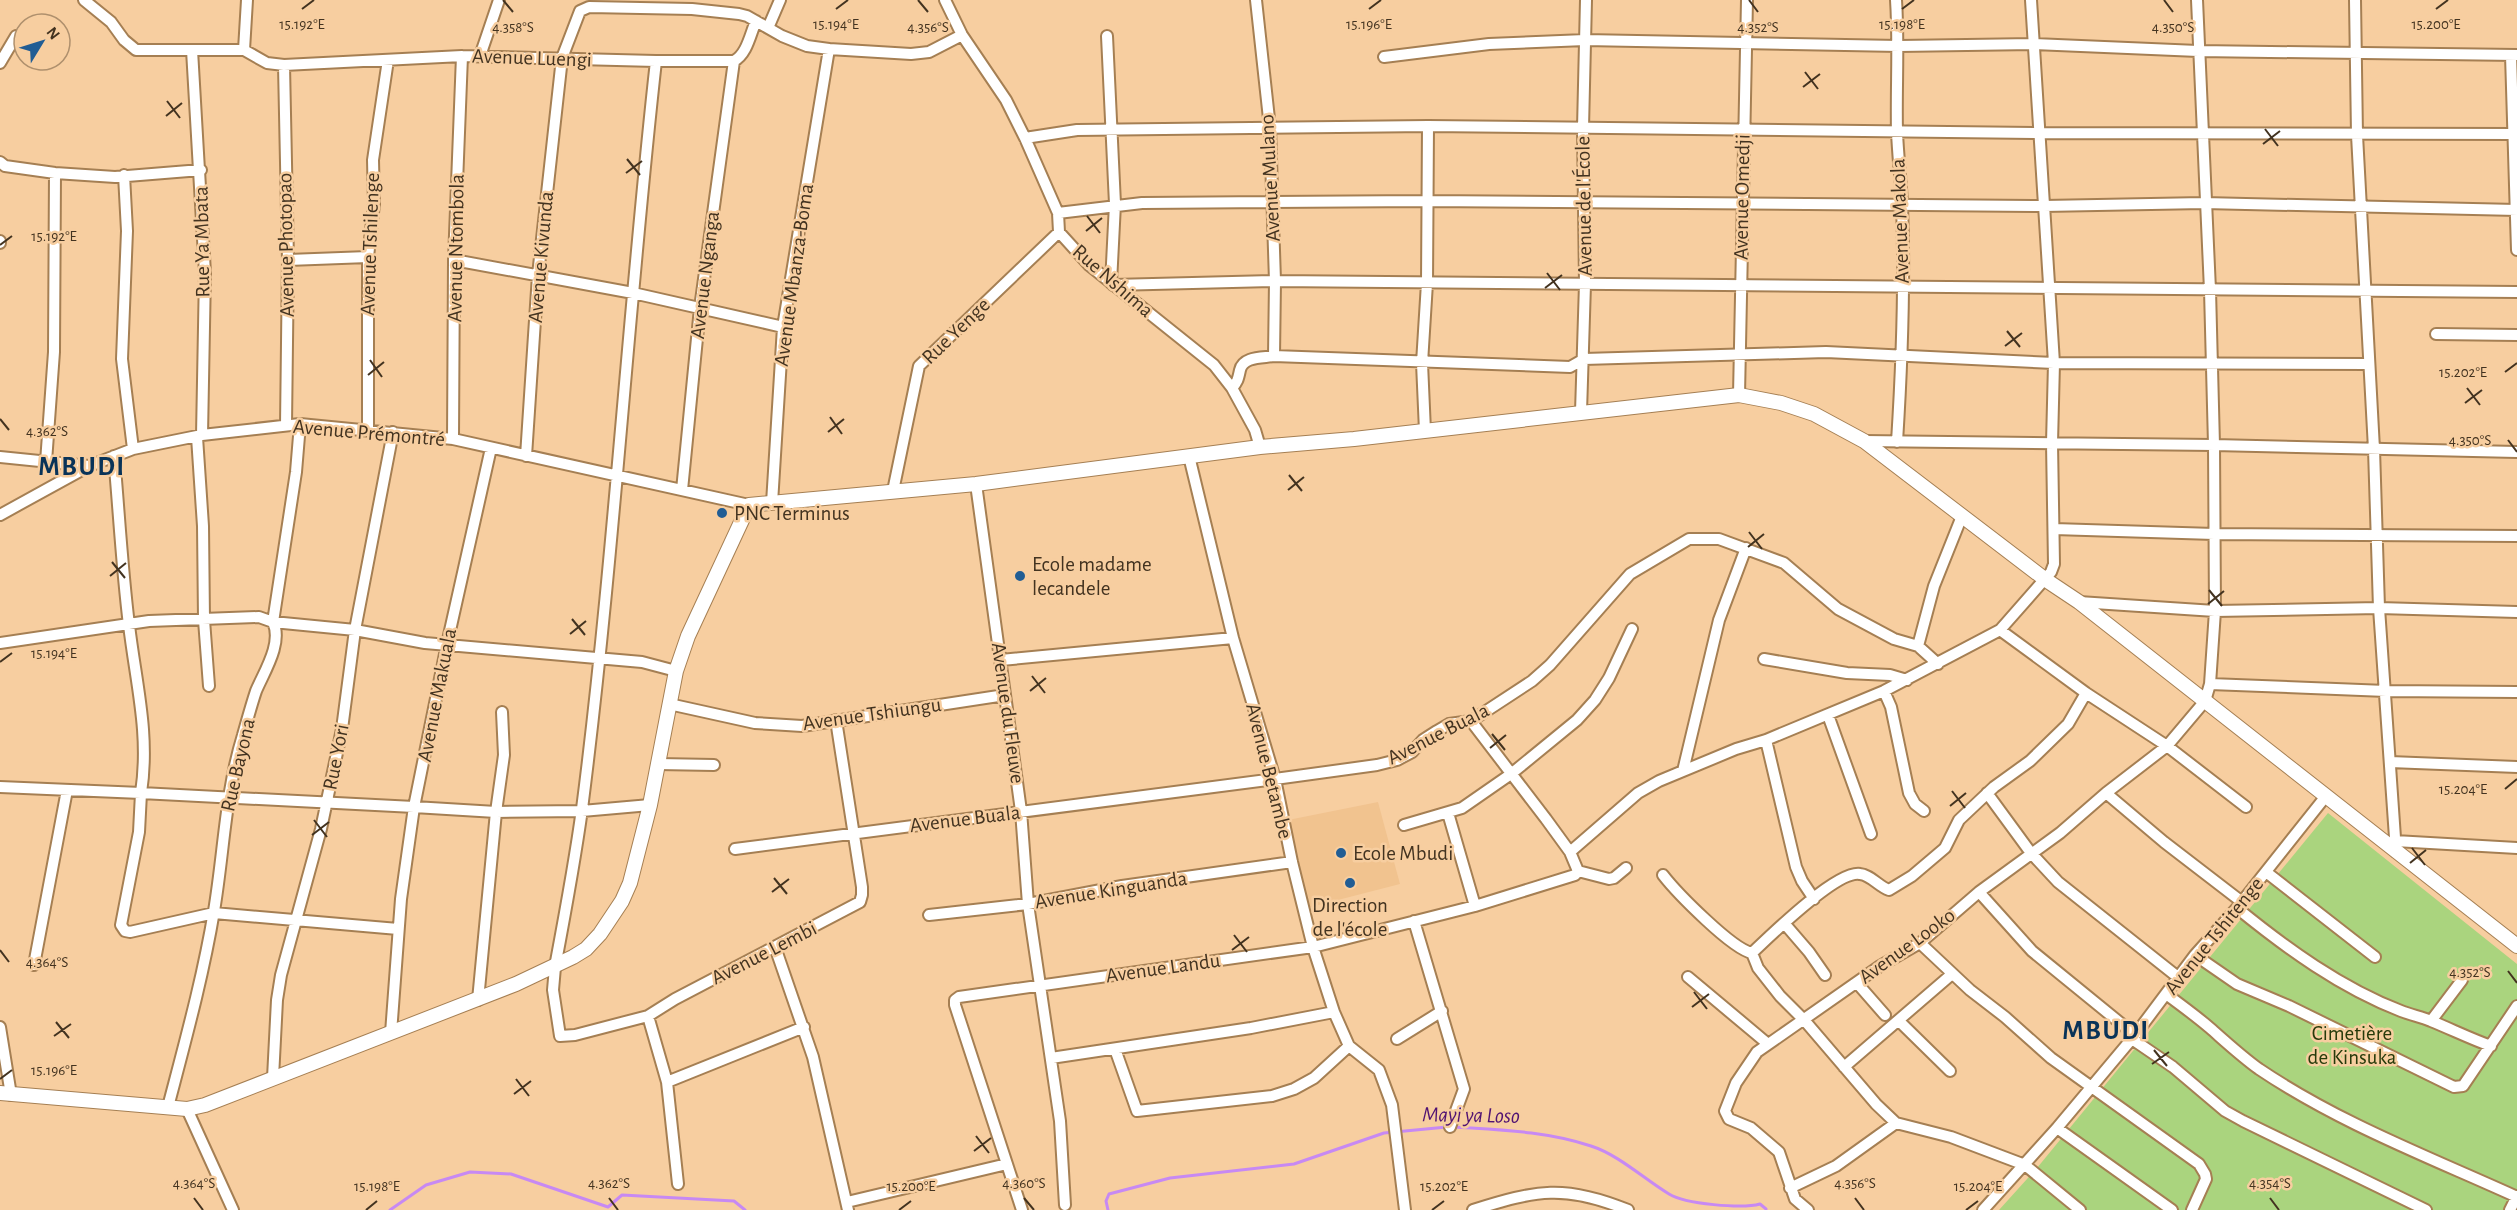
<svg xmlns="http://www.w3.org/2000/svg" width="2517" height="1210" font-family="'Alegreya Sans',sans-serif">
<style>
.built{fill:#f1c38f}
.green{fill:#aad47e}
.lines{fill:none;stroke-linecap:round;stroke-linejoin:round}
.stream{stroke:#c789f3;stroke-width:3}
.minor-casing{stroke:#a57f53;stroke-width:14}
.tertiary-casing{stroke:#a57f53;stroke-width:16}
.minor{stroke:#fff;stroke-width:10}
.tertiary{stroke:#fff;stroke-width:14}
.ticks{fill:none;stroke:#433320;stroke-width:2}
.poi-dot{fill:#215d94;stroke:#f7cea0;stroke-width:2}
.labels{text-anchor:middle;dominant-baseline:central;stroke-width:5;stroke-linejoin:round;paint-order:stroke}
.street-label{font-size:21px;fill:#433320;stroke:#f7cea0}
.poi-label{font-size:21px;fill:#433320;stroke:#f7cea0;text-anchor:start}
.park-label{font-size:21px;fill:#263a0a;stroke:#f7cea0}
.water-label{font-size:22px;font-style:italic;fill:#501272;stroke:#f7cea0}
.district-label{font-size:27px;font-weight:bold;letter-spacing:1.5px;fill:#093358;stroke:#f7cea0}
.ticks-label{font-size:15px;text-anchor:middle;fill:#433320;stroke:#f7cea0;stroke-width:5;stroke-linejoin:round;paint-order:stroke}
</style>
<rect width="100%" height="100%" fill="#f7cea0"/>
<path class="built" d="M1378,802l22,82 -97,25 -20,-88z"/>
<path class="green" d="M2328,813l189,151v246h-518l38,-42z"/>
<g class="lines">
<path class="stream" d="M1454,1127c46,3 92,4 137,19 28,9 53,33 78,48 16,10 73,15 91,10l6,5
M390,1210l36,-25 44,-13 41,2 97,33 14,-12 112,6 11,9
M1108,1210l-2,-9 3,-7 61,-16 124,-14 90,-31 63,-6"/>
<defs>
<path id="minor" d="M84,0l27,22 13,18 12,10h108
M247,0l-3,50 23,13 17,2 178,-9 194,5h78c13,-7 16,-26 22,-40
M945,0l17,35 44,65 19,38 33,75 1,19 30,33 125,100 18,23 23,42 5,17
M1256,0l14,128 5,153 -1,75
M1896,0c3,44 0,88 1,132 1,24 4,49 5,73 3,79 0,158 -5,237
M2355,0l2,135 17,314 5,159 17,244
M768,28l12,-28
M1107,36l8,168 -4,79
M192,50l13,223 -3,162
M2511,55l6,195
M480,56l19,-56
M1384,57l105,-13 96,-4 314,6 135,-2 164,7 319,4
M656,61c-28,249 -42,499 -74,748 -7,52 -17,105 -27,158l-2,23 7,46 15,-1 73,-19 27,-17 185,-97 2,-7v-8l-26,-167
M0,63l16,-27
M284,65l4,195 -2,165
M1025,138l52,-8 351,-4 612,7 477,1
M0,162l5,4 50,7 60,4 86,-7
M124,175l3,56 -5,128 11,90
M1058,213l84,-10 284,-2 618,5 160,-3 313,7
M0,243v-2
M288,260l80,-3
M454,260l179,33 150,34
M1113,285l162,-4 1242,11
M2436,334l81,1
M1232,388c6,-7 6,-9 8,-18 3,-14 23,-12 34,-14l296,11 14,-8 242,-7 228,11 315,1
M1739,395l8,-395
M1581,412l4,-128 -2,-156 3,-128
M368,430v-173l6,-53 -1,-44 15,-100
M1425,431l-3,-68 5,-80 1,-157
M197,437l6,89 1,94 5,66
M453,439l1,-179 8,-204
M1864,441l350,4 303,7
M491,448l-44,196 -33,163 82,5 8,-57 -2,-43
M526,456l12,-181 24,-217 18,-47 9,-4 103,2 47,5 8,2 35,20 25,10 22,3 82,5 18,-2 33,-17
M1189,456l44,182 42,141 17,83 21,85 21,65 15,34 30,24 13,35 13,105
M0,457l89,9
M46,462l8,-110 1,-179
M976,484l45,327 7,93 32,217 5,84
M682,490l18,-182 34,-247
M893,491l26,-125 140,-134
M772,503l11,-176 46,-278
M0,515l89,-49 44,-17 69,-14 98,-11 153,15 296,66
M2054,529l160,5 303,2
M2079,602l136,9 164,-3 138,4
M2000,630l86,63 81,53 79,61
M0,643l149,-22 110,-4 14,5 82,8 70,13 217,19 34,9
M1918,646l16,-60 28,-70
M1764,659l83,14 43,2 17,5
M1001,660l232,-22
M2210,684l176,7 131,1
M1884,691l7,16 18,86 6,11 9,7
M669,704l86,19 47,3 203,-31
M1828,715l43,119
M1471,721l75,98 24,33 8,19
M1766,740l30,127 6,14 12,18
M2390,762l127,5
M658,764l56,1
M1683,771l36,-151 27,-72
M0,787l141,6c9,-59 -5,-109 -12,-168 -7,-56 -10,-113 -15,-169
M1987,793l44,60 27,29 121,96
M2106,793l58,49 78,60
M1448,813l27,93
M1404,825l58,-17 49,-34 66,-54 18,-20 14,-22 23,-49
M2395,841l122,7
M735,849l540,-70 102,-14 20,-5 15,-8 11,-12 14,-9 12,-7 22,-3 61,-40 18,-16 80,-91 59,-35h30l65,24 54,46 56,30 24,7 20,18
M1570,852l68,-59 21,-12 77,-32 30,-9 118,-49 116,-61 51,-58 3,-8 -2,-121 2,-80 -23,-363
M1578,871l31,8 5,-1 12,-10
M2266,872l109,85
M1663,875c14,18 69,74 89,78
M1979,892l53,59 103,84
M2237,908c49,40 104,80 164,103 10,4 21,6 30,10 20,8 40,18 60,25
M929,915l99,-11 94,-18 170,-24
M1414,921l50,168 -14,38
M1784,923l25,29 16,23
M1920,943l50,47 35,27 46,41 148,106 6,10 1,5 -14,31
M775,947l38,110 35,153
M1752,953c18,-17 85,-83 108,-79 11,1 18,12 29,16l23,-14 33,-28 14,-28 35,-33 36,-26 38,-37 18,-31
M1752,953l6,15 22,28 25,25 71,83 20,19 55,14 74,28 55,45
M2195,955l42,29 52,22 165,81 9,-1 54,-80
M34,965l33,-175
M1688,977l80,67
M1857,983l28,32
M2166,994c15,11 30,22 44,34 16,14 31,28 49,41 80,54 170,88 258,128
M478,1000l18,-188 86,-1 68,-6
M648,1016l19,66 11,102
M1899,1021l51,50
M2431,1021l31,-41
M0,1027l11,68
M391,1033l10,-134 13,-92 -273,-14 -2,39 -18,93 4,6 5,1 84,-19 184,16
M1397,1039l45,-28
M2132,1039l41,28 52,44 18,10 183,89
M1115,1049l22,62 135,-15 22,-7 20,-11 35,-32
M1051,1058l200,-30 83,-16
M1844,1067l108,-93
M273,1078l4,-78 4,-25 40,-146 21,-100 13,-99 38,-198
M667,1082l137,-55
M168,1107c17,-65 35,-130 46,-196 10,-59 11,-118 29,-176 4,-14 8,-29 13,-44 8,-19 27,-48 17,-69l23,-150 4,-48
M187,1109l46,101
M2057,1128l115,82
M1790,1188l46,-22 60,-43
M847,1202l160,-38
M1022,1210l-67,-205v-5l4,-3 354,-50 162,-41 100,-31 3,-4
M1473,1210c64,-20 91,-26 155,0
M1808,1210l-13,-11 -16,-47 -28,-24 -22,-9 -4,-8 11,-28 21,-31 123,-86 40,-23 59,-51 81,-59 46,-40 61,-47 38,-45 5,-17 5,-73 -1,-166 -4,-155 -13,-290
M1983,1210l74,-82 78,-93 60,-80 42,-47 89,-112
M2510,1210l7,-14"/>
<path id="tertiary" d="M0,1093l187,16 18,-4 311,-121 57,-27 13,-8 14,-15 22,-33 8,-18 20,-78 26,-134 12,-35 61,-131 227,-21 284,-37 94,-8 385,-44 42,8 33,11 50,27 182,139 33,22 438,344"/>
</defs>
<use href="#minor" class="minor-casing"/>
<use href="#tertiary" class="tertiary-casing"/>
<use href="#minor" class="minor"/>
<use href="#tertiary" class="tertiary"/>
</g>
<path class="ticks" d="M503,0l10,12M918,0l10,12M1749,0l9,12M2164,0l9,12M302,9l12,-9M836,9l12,-9M1369,9l12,-9M1902,9l12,-9M2436,9l12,-9M1805,72l13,17M1803,87l17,-13M167,101l13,17M166,116l16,-13M2265,129l13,17M2263,144l17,-13M627,159l13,16M626,173l16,-12M1087,216l13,17M1086,231l16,-13M0,245l12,-9M1547,273l13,17M1545,288l17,-13M2007,331l13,16M2005,346l17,-13M370,360l12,17M2505,372l12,-9M368,375l16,-13M2467,388l13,17M2465,403l17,-13M830,417l12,17M0,419l9,11M828,432l16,-13M2508,440l9,12M1289,475l13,16M1288,490l16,-13M1749,532l13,17M1748,547l16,-13M112,562l13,16M110,576l16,-13M2209,590l13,16M2208,604l16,-13M572,619l13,16M570,634l16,-13M0,662l12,-9M1032,676l13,17M1030,691l16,-13M1492,734l13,16M1490,748l16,-13M2505,789l12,-10M1952,791l13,17M1950,806l16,-13M314,820l13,17M312,835l17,-13M2412,848l13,17M2410,863l16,-13M774,878l13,16M772,892l17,-13M1234,935l13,17M0,950l9,12M1232,950l17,-13M2508,971l9,12M1694,992l13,17M1692,1007l17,-13M56,1022l13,16M54,1036l17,-12M2154,1050l13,16M2152,1064l17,-12M0,1079l12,-9M516,1079l13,17M514,1094l17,-13M976,1136l13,17M974,1151l17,-13M194,1198l9,12M609,1198l9,12M1024,1198l10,12M1855,1198l9,12M2270,1198l9,12M366,1210l11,-9M899,1210l12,-9M1432,1210l12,-9M1966,1210l12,-9"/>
<g class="poi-dot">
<circle cx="722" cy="513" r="6"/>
<circle cx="1020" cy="576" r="6"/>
<circle cx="1341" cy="853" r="6"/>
<circle cx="1350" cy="883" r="6"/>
</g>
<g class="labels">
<g class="street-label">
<text transform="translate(532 58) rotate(2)">Avenue Luengi</text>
<text transform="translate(1270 178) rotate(-93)">Avenue Mulano</text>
<text transform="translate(1742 197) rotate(-89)">Avenue Omedji</text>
<text transform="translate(1584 206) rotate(-91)">Avenue de l'École</text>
<text transform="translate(1900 221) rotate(-92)">Avenue Makola</text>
<text transform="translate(202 242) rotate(-91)">Rue Ya Mbata</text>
<text transform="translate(370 244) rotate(-88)">Avenue Tshilenge</text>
<text transform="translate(286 245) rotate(-91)">Avenue Photopao</text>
<text transform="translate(456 248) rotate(-89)">Avenue Ntombola</text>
<text transform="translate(541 257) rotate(-85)">Avenue Kivunda</text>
<text transform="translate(705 275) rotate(-83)">Avenue Nganga</text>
<text transform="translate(794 275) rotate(-82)">Avenue Mbanza-Boma</text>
<text transform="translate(1113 281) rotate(41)">Rue Nshima</text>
<text transform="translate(956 331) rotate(-44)">Rue Yenge</text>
<text transform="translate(369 433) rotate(5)">Avenue Prémontré</text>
<text transform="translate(437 695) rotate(-79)">Avenue Makuala</text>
<text transform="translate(1008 713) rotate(82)">Avenue du Fleuve</text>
<text transform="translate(872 714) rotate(-8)">Avenue Tshiungu</text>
<text transform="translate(1438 734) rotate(-27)">Avenue Buala</text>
<text transform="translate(336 757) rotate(-79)">Rue Yori</text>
<text transform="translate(238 765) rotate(-77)">Rue Bayona</text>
<text transform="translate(1269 771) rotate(76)">Avenue Betambe</text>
<text transform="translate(965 819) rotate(-7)">Avenue Buala</text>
<text transform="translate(1111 890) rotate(-9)">Avenue Kinguanda</text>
<text transform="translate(2214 936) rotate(-51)">Avenue Tshitenge</text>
<text transform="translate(1907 946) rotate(-36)">Avenue Looko</text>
<text transform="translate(764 953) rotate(-27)">Avenue Lembi</text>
<text transform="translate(1163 968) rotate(-8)">Avenue Landu</text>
</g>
<g class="poi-label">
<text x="734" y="513">PNC Terminus</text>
<text x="1032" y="564">Ecole madame<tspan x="1032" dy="24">lecandele</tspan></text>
<text x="1353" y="853">Ecole Mbudi</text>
<text x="1350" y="905" text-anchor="middle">Direction<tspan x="1350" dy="24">de l'école</tspan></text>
</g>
<g class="park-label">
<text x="2352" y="1033">Cimetière<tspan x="2352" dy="24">de Kinsuka</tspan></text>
</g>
<g class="water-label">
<text transform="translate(1471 1115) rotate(1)">Mayi ya Loso</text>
</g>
<g class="district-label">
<text x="82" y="466">MBUDI</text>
<text x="2106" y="1030">MBUDI</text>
</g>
</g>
<g class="ticks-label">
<text x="302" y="29">15.192°E</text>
<text x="836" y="29">15.194°E</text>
<text x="1369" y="29">15.196°E</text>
<text x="1902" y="29">15.198°E</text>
<text x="2436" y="29">15.200°E</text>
<text x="1758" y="32">4.352°S</text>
<text x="2173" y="32">4.350°S</text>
<text x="513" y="32">4.358°S</text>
<text x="928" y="32">4.356°S</text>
<text x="54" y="241">15.192°E</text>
<text x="2463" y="377">15.202°E</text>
<text x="47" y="436">4.362°S</text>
<text x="2470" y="445">4.350°S</text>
<text x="54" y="658">15.194°E</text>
<text x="2463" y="794">15.204°E</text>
<text x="47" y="967">4.364°S</text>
<text x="2470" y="977">4.352°S</text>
<text x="54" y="1075">15.196°E</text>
<text x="194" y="1188">4.364°S</text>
<text x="609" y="1188">4.362°S</text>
<text x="1024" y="1188">4.360°S</text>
<text x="1855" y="1188">4.356°S</text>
<text x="2270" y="1188">4.354°S</text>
<text x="377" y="1191">15.198°E</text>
<text x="911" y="1191">15.200°E</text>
<text x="1444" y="1191">15.202°E</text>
<text x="1978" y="1191">15.204°E</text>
</g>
<g transform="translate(42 42) rotate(52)"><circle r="28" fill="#f7cea0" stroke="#af906d" stroke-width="1.5"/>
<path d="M0-4.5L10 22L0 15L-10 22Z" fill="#215d94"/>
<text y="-9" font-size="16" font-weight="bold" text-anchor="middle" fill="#433320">N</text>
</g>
</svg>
